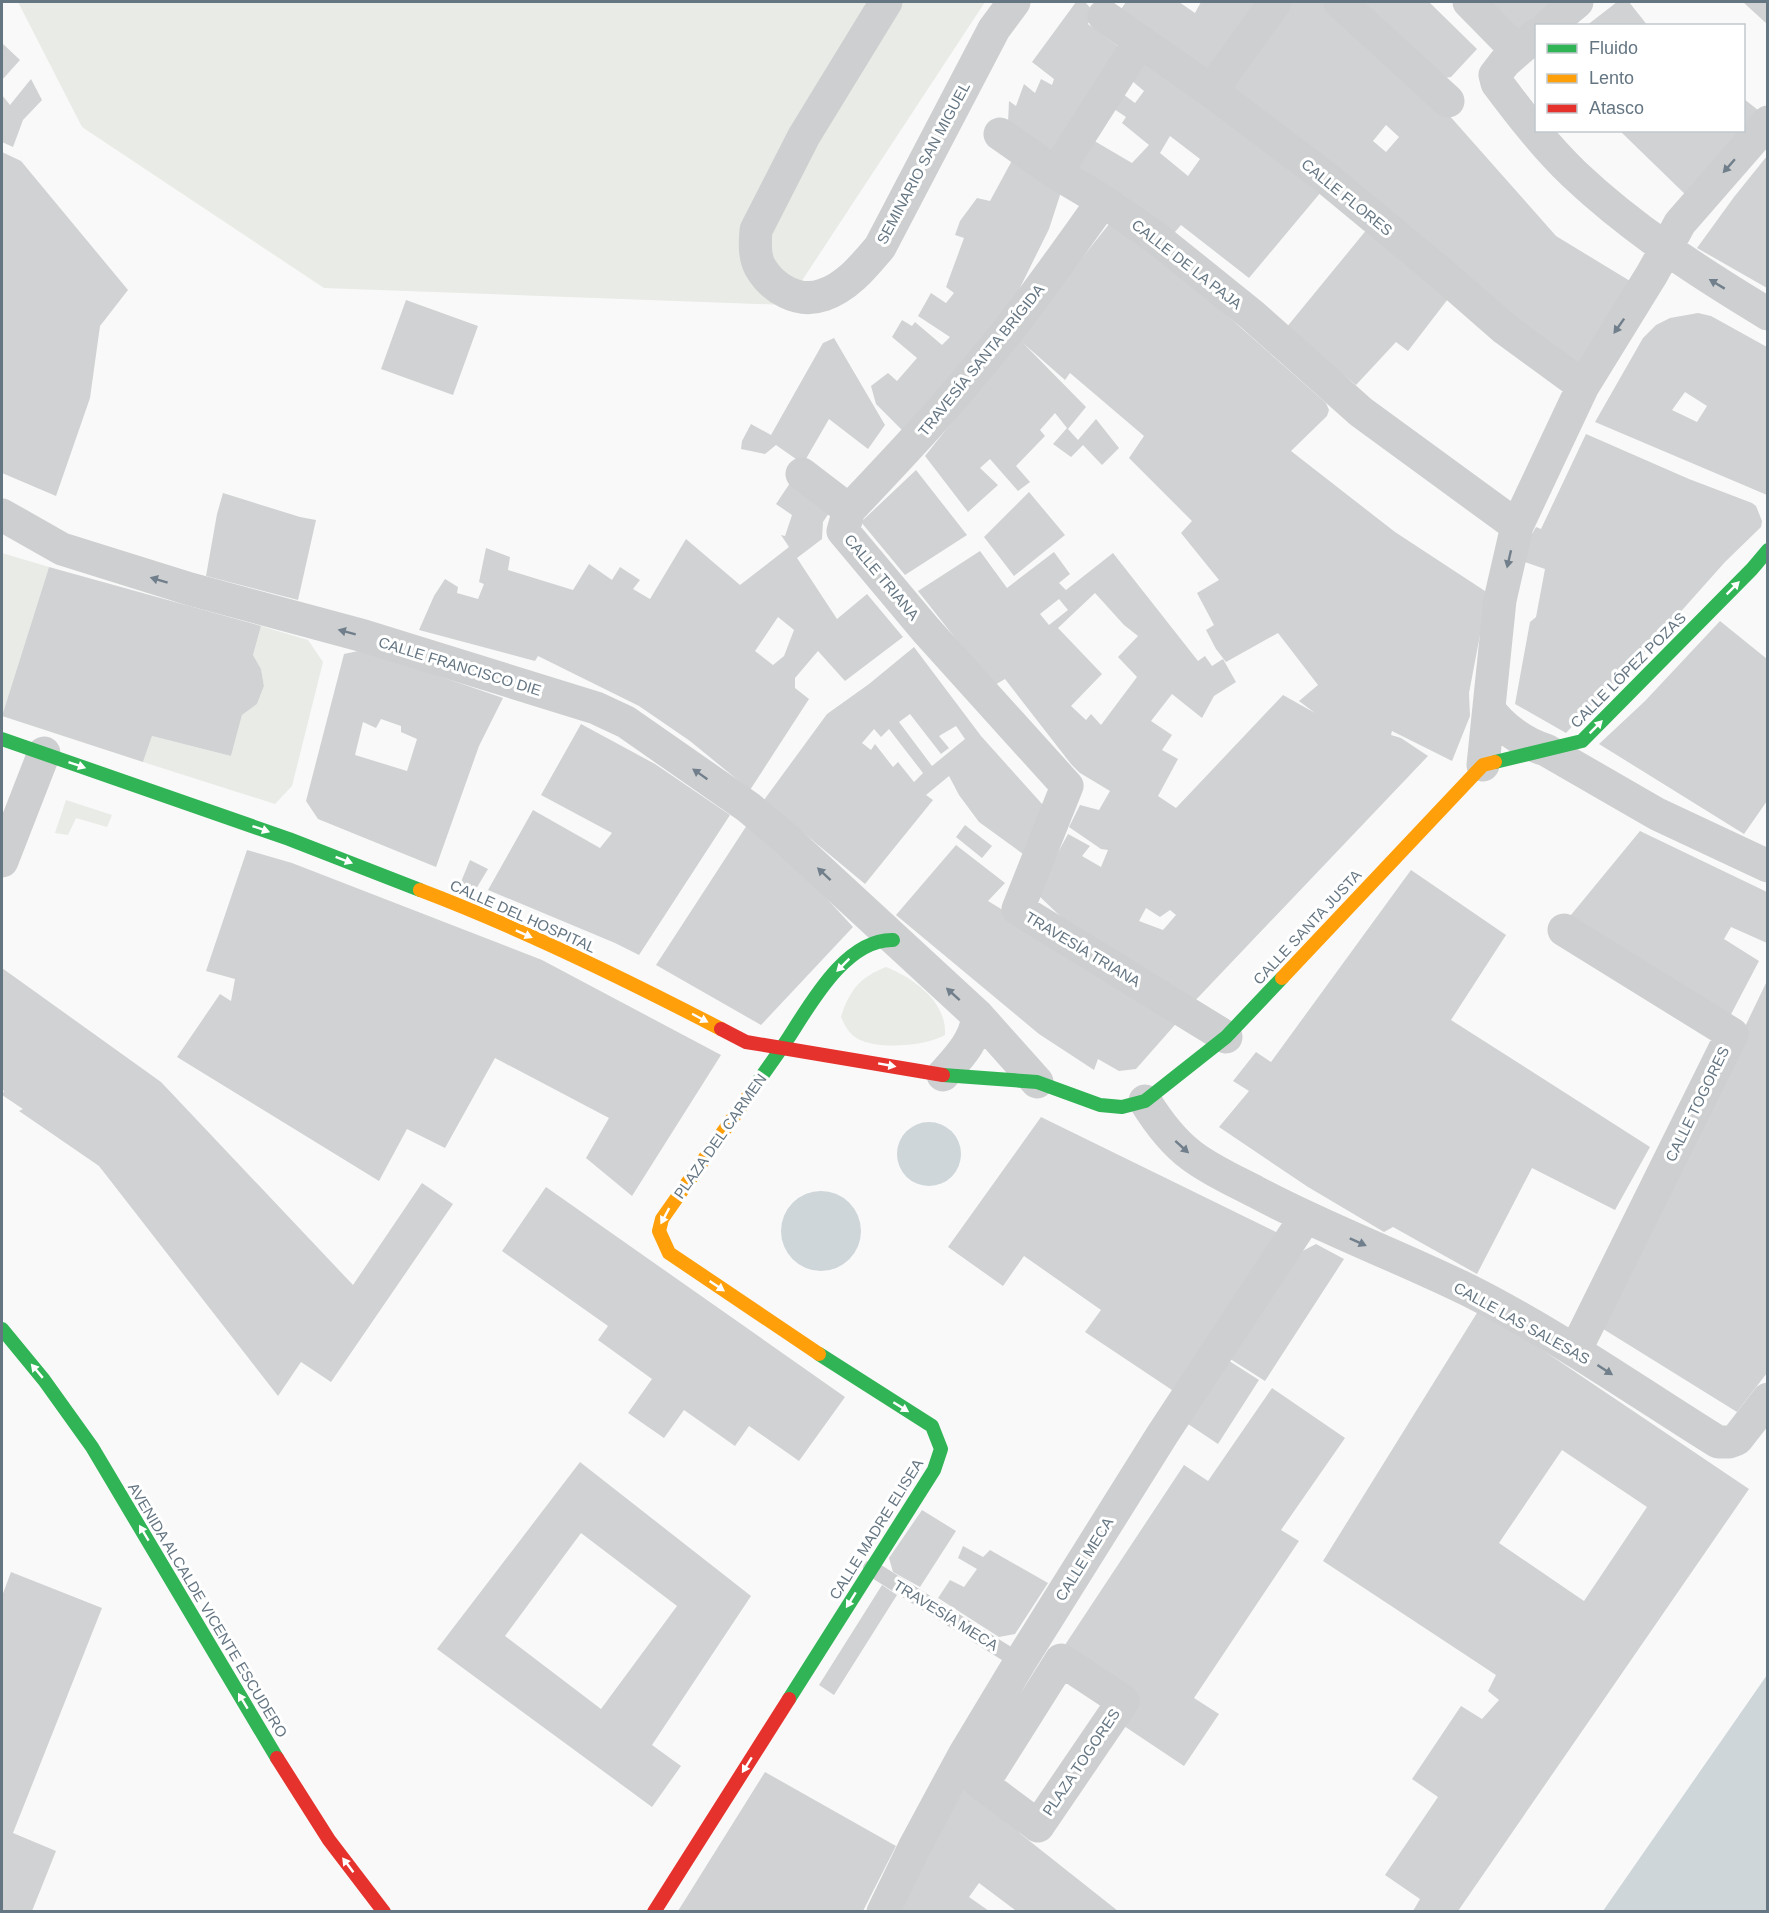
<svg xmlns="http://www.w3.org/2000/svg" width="1769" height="1913" font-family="Arial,sans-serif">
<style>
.green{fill:#e8ebe6}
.water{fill:#ced6d9}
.building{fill:#d0d2d3;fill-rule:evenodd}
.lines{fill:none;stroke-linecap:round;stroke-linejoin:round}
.lane{stroke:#cecfd0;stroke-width:16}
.street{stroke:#cecfd0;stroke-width:33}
.fast{stroke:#30b455;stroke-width:14}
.slow{stroke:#ff9f0a;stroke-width:14}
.jam{stroke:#e5322d;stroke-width:14}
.oneway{fill:#707f8b}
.oneway2{fill:#fff}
.labels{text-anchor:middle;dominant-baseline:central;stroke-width:6;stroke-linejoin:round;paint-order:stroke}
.street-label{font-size:15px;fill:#657683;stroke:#fff}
</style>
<rect width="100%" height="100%" fill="#f9f9f9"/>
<path class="green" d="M18,2h967l-199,303 -462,-17 -242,-161z
M2,553l47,14 -47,149z
M261,626l47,14 15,22 -31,124 -17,18 -132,-42 9,-26 79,20 11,-41 15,-11 7,-18 -3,-17 -8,-14z
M66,800l46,15 -5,12 -31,-9 -8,17 -13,-2z
M886,967c27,11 61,34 59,68 -19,11 -66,15 -87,4 -9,-5 -13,-13 -17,-22 8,-26 19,-40 45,-50z"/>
<path class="water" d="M897 1154a32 32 0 1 1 64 0a32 32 0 1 1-64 0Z
M781 1231a40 40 0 1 1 80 0a40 40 0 1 1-80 0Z
M1767,1675v236h-164z"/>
<path class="building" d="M1076,2h9l9,10 -6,12 38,28 -73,109 -45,-38 1,-22 7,5 8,-22 11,9 6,-14 11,6 2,-6 -22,-17z
M1126,2h53l16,11 6,-11h69l-57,77 -96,-64z
M1282,2h45l113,103 116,131 74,45 -53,92 -354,-286zM1386,125l13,12 -13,15 -13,-11z
M1355,2h74l48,47 -26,28 -15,2z
M1485,2h72l-37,35z
M1617,2h12l19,24h-62z
M1743,2h24v22z
M2,43l18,17 -18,20z
M1141,53l180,139 -72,86 -68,-53 -7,8 -106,-64 18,-33 46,27 17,-18 -27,-22 4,-6 -21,-14 10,-15 20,15 9,-12 -19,-16zM1170,136l30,23 -12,17 -28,-23z
M31,79l11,21 -19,20 -10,27 -11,-5v-47l8,10z
M1744,99l14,11 -14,19z
M1619,130h123l-52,69z
M2,152l19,9 107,129 -28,36 -10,72 -34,98 -54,-23z
M1015,155l48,31 -14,43 -39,79 -105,125 -29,-29 -5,-18 17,-13 9,8 20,-23 -25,-21 10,-17 10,6 3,-4 27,23 8,-8 -32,-21 13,-23 15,10 8,-10 -8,-6 18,-49 -9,-3 5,-14 17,-23 13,3z
M1767,156v132l-70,-40 37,-51z
M1113,219l29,21 184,163 3,7 -2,6 -36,35 104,81 93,61 -19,100 1,23 -18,45 -60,-30 -1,4 10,3 27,18 -238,250 -109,-70 -45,-43 32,-59 22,12 -8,10 19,11 7,-17 -7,-1 -32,-22 11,-22 19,5 11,-19 -30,-18 -9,-9 -66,-85 -12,7 -75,-95 62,-40 27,37 47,-36 16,22 -11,9 7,7 47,-37 85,108 7,-5 7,10 11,-7 13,23 -22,14 -12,22 -30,-24 -21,27 21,14 -10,15 16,9 -20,37 18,12 107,-113 32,18 -16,-12 19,-16 -40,-52 -52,29 -10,-13 -10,-19 8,-5 -17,-32 22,-13 -38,-47 11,-12 -63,-63 15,-22 -74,-63 -5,7 -42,-37 63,64 -18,22 10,11 18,-21 23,29 -17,17 -19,-20 -12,12 -18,-13 14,-16 -12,-15 -15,17 5,6 -29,30 14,16 -12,9 -28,-32 -10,9 18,17 -30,27 -43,-56zM1095,593l29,32 14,11 -20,21 19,20 -36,48 -10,-11 -5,6 -15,-14 31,-32 -44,-46zM1059,599l9,11 -19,15 -9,-11zM1146,908l14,9 10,-7 6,5 -13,15 -24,-9z
M1368,228l83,67 -43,56 -12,-9 -40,43 -70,-57z
M406,300l72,26 -25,69 -72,-26z
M1698,313l13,3 56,31v148l-172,-73 48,-84 13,-13 14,-7zM1685,392l22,14 -10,16 -25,-12z
M834,338l51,87 -17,24 -39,-30 -26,45 -27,-19 -11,9 -24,-5 1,-8 9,-17 20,11 52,-92z
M1586,434l103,45 63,24 4,3 6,15 -1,6 -36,35 -106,119 -10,6 -43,46 -51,-29 15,-82 6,-5 9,-48 -23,-8 -3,-4 17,-30 5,2z
M916,470l51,65 -62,40 -44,-53z
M792,480l41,27 -10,15 -1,17 -25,19 40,61 30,-25 36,43 -58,44 -27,-30 -23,27v10l14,11 -59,91 -60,-49 -51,-35 -101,-50 -3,5 -116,-31 15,-34 11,-17 13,8 -1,6 21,6 6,-15 -5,-2 7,-34 24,9 -2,13 65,20 16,-26 23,16 8,-13 20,13 -7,9 17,10 36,-60 54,46 49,-38 -8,-12 4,1 7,-21 -16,-11zM778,617l16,13 -10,26 -11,9 -18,-14z
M1029,492l36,43 -51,41 -30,-39z
M223,493l77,24 16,3 -18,80 -92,-24 11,-62z
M49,567l212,59 -8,29 8,14 3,17 -7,18 -15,11 -11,41 -79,-20 -9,26 -141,-46z
M1720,621l47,38v142l-23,33 -145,-90 46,-43z
M914,647l67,89 70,78 -28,40 -44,-32 -20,-27 -10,-19 -23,19 7,5 -68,84 -101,-84 63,-86 42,-30zM910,714l31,40 8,-6 -10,-12 17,-10 9,13 -33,27 -33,-44zM874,729l7,8 8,-8 34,44 -9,9 -16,-20 -5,5 -18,-23 -4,6 -9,-7z
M363,650l140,48 -24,48 -43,121 -118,-48 -12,-18 38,-147zM381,719l20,7v6l16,7 -10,32 -52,-16 8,-33 13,6z
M581,724l74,40 75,51 -91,140 -24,-12 -127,-53 45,-80 67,38 12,-15 -71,-38z
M749,822l57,54 47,51 -92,98 -105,-60z
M965,825l27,21 -10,12 -26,-21z
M1640,831l127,61v51l-36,-16 -7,12 35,22 -31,59 -162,-99z
M956,845l49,38 -17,18 193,117 -45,51 -17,2 -21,-12 -4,11 -55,-36 -143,-119z
M247,850l45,13 250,97 179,95 -89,141 -46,-38 23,-40 -114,-60 -50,90 -38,-19 -28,52 -202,-124 43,-63 11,7 4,-22 -29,-8z
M470,860l18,9 -15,25 -15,-5z
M1411,870l95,65 -55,85 199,127 -35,63 -83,-42 -55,106 -84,-47 -9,5 -76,-45 -89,-60 30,-36 -16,-10 23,-29 15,10z
M2,968l159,114 192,203 69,-102 31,21 -122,178 -30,-20 -23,34 -179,-230 -80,-55 4,-2 -21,-14 2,-4 -2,-2z
M1767,981v392l-30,39 -137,-85z
M1041,1117l239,117 -105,158 -90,-60 16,-22 -77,-54 -21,30 -55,-39z
M546,1187l299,210 -46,64 -50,-35 -14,20 -51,-36 -20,28 -36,-25 24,-34 -54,-39 10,-14 -106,-75z
M1316,1244l28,15 -79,122 -41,-26 69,-99z
M1480,1308l269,181 -291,422h-45l7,-12 -35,-24 53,-78 -26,-18 49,-73 21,13 17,-19 -11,-9 8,-16 -173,-114zM1562,1450l85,57 -63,94 -85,-58z
M1223,1357l36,23 -41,64 -36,-24z
M1272,1388l73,50 -64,92 18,11 -105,157 25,16 -35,52 -72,-48 -55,-61 127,-192 24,16z
M580,1462l171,134 -99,149 29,21 -29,41 -215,-158zM581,1533l96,73 -76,103 -96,-73z
M922,1510l34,21 -36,56 -27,-15 -4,-14z
M963,1546l20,11 7,-7 58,33 -33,51 -16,3 -61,-39 12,-18 14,7 13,-18 -19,-11z
M11,1572l91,36 -89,225 43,18 -24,60h-30v-315z
M882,1585l15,10 -63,100 -15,-10z
M765,1772l131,74 -33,65h-185z
M969,1781l53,54 96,76h-105l2,-1 -36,-27 -10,14 20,14h-94l10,-22z"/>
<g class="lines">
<path class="lane" d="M871,1568l149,94"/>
<path class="street" d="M886,2l-82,134 -48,94c-1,12 -2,26 4,37 12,21 38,37 63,28 24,-8 41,-29 57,-48l114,-218 20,-27
M1340,2l108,99
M1469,2l48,49
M1104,16l107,75 114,86 116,96 64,56 78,57
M1548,26l29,-24
M1536,35l-31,27 -10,13 2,8c24,32 48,63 77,91 58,55 126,99 194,140
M1211,91l64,-89
M1000,134l56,39 47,28 52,36 97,78 109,97 156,114
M1056,173l84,-132
M802,474l47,36 -6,21 83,99 141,156 -49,123 208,128
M849,510c46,-49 92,-97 134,-149 43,-51 81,-106 120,-160
M2,515l60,34 128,40 174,47 232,72 30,14 122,85 36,30 194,179 59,66
M1489,709c12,18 36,35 57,41l111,64 111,52
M1483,765l17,-165 17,-74 66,-140 69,-112 28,-51 88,-101
M2,861l42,-108
M1564,930l168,104 -157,317
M943,1075c16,-18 32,-34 35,-59
M1145,1101c13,21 28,41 47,55 20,15 43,25 64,36 69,37 143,64 214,99 87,44 166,100 248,151h11l8,-3 31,-40
M1061,1660l62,41 -85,125 -60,-45 13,-10z
M883,1912l32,-66 49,-91 56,-93 142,-227 143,-217"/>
<path class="fast" d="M2,739l287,100 131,51
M1495,762l87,-21 170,-172 16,-19
M943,1075l94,7 63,23 22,2 23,-6 81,-64 56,-59
M749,1095c13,-20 27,-38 40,-58 22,-34 57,-98 104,-97
M2,1329l42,51 48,67 185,311
M789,1699l145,-229 7,-21 -9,-23 -113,-72"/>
<path class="slow" d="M420,890c103,39 203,88 301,139
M1282,978l201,-213 12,-3
M749,1095l-87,124 -3,12 10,22 150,101"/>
<path class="jam" d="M721,1029l25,13 197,33
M277,1758l52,82 55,72
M654,1912l135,-213"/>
</g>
<defs><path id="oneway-solid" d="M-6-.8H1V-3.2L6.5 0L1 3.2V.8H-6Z" transform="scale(1.5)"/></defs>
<g class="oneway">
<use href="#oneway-solid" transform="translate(1729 166) rotate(131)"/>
<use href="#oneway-solid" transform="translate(1717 284) rotate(-149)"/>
<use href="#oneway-solid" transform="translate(1619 326) rotate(125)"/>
<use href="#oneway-solid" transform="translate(1509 559) rotate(103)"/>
<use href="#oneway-solid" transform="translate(159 580) rotate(-163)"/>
<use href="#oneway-solid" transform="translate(347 632) rotate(-165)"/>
<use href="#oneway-solid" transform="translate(700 774) rotate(-145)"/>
<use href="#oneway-solid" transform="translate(824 874) rotate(-137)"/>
<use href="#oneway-solid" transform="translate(953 994) rotate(-138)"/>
<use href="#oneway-solid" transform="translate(1182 1147) rotate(42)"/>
<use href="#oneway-solid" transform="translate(1358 1242) rotate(24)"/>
<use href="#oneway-solid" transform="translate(1605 1370) rotate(33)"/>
</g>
<g class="oneway2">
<use href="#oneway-solid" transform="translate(1733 588) rotate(-45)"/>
<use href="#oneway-solid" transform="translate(1596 727) rotate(-45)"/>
<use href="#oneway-solid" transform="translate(77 765) rotate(19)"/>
<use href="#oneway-solid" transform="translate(261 829) rotate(19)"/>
<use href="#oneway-solid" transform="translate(344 860) rotate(21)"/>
<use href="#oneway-solid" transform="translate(524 934) rotate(24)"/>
<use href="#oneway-solid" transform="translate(843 965) rotate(135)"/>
<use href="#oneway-solid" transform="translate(700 1018) rotate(28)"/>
<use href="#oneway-solid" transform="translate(887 1065) rotate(10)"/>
<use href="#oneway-solid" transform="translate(665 1216) rotate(118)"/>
<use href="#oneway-solid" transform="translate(717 1286) rotate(34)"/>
<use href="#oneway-solid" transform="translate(37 1371) rotate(-130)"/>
<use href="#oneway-solid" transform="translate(901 1407) rotate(32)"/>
<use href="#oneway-solid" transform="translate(144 1533) rotate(-121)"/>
<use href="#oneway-solid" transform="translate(851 1600) rotate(122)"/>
<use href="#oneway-solid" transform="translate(243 1701) rotate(-121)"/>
<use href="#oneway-solid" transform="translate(747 1765) rotate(122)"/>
<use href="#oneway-solid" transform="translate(348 1865) rotate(-127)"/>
</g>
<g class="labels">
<g class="street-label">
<text transform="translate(923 163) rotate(-62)">SEMINARIO SAN MIGUEL</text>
<text transform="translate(1347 197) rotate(39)">CALLE FLORES</text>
<text transform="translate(1187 264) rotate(38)">CALLE DE LA PAJA</text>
<text transform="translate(981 360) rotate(-51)">TRAVESÍA SANTA BRÍGIDA</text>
<text transform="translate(882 577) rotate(50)">CALLE TRIANA</text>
<text transform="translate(460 666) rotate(17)">CALLE FRANCISCO DIE</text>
<text transform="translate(1628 670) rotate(-45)">CALLE LÓPEZ POZAS</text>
<text transform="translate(523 916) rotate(24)">CALLE DEL HOSPITAL</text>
<text transform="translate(1307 927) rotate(-47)">CALLE SANTA JUSTA</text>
<text transform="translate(1083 949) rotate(31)">TRAVESÍA TRIANA</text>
<text transform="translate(1697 1104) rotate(-64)">CALLE TOGORES</text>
<text transform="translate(720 1136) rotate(-55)">PLAZA DEL CARMEN</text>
<text transform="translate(1522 1323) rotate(29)">CALLE LAS SALESAS</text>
<text transform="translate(876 1529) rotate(-58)">CALLE MADRE ELISEA</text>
<text transform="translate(1084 1559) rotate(-58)">CALLE MECA</text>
<text transform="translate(208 1610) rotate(59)">AVENIDA ALCALDE VICENTE ESCUDERO</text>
<text transform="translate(946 1615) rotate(32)">TRAVESÍA MECA</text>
<text transform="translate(1081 1762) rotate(-56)">PLAZA TOGORES</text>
</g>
</g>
<rect width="1769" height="1913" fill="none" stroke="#657683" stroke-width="6"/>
<rect x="1535" y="24" width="210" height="108" fill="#ffffff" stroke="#c1c8cd" stroke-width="1.5"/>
<rect x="1547" y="44" width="30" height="9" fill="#30b455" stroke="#c1c8cd" stroke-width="1.5"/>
<text x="1589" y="54" font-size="18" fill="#657683">Fluido</text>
<rect x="1547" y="74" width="30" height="9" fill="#ff9f0a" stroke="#c1c8cd" stroke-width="1.5"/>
<text x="1589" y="84" font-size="18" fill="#657683">Lento</text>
<rect x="1547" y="104" width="30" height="9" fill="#e5322d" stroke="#c1c8cd" stroke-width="1.5"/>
<text x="1589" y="114" font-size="18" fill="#657683">Atasco</text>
</svg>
